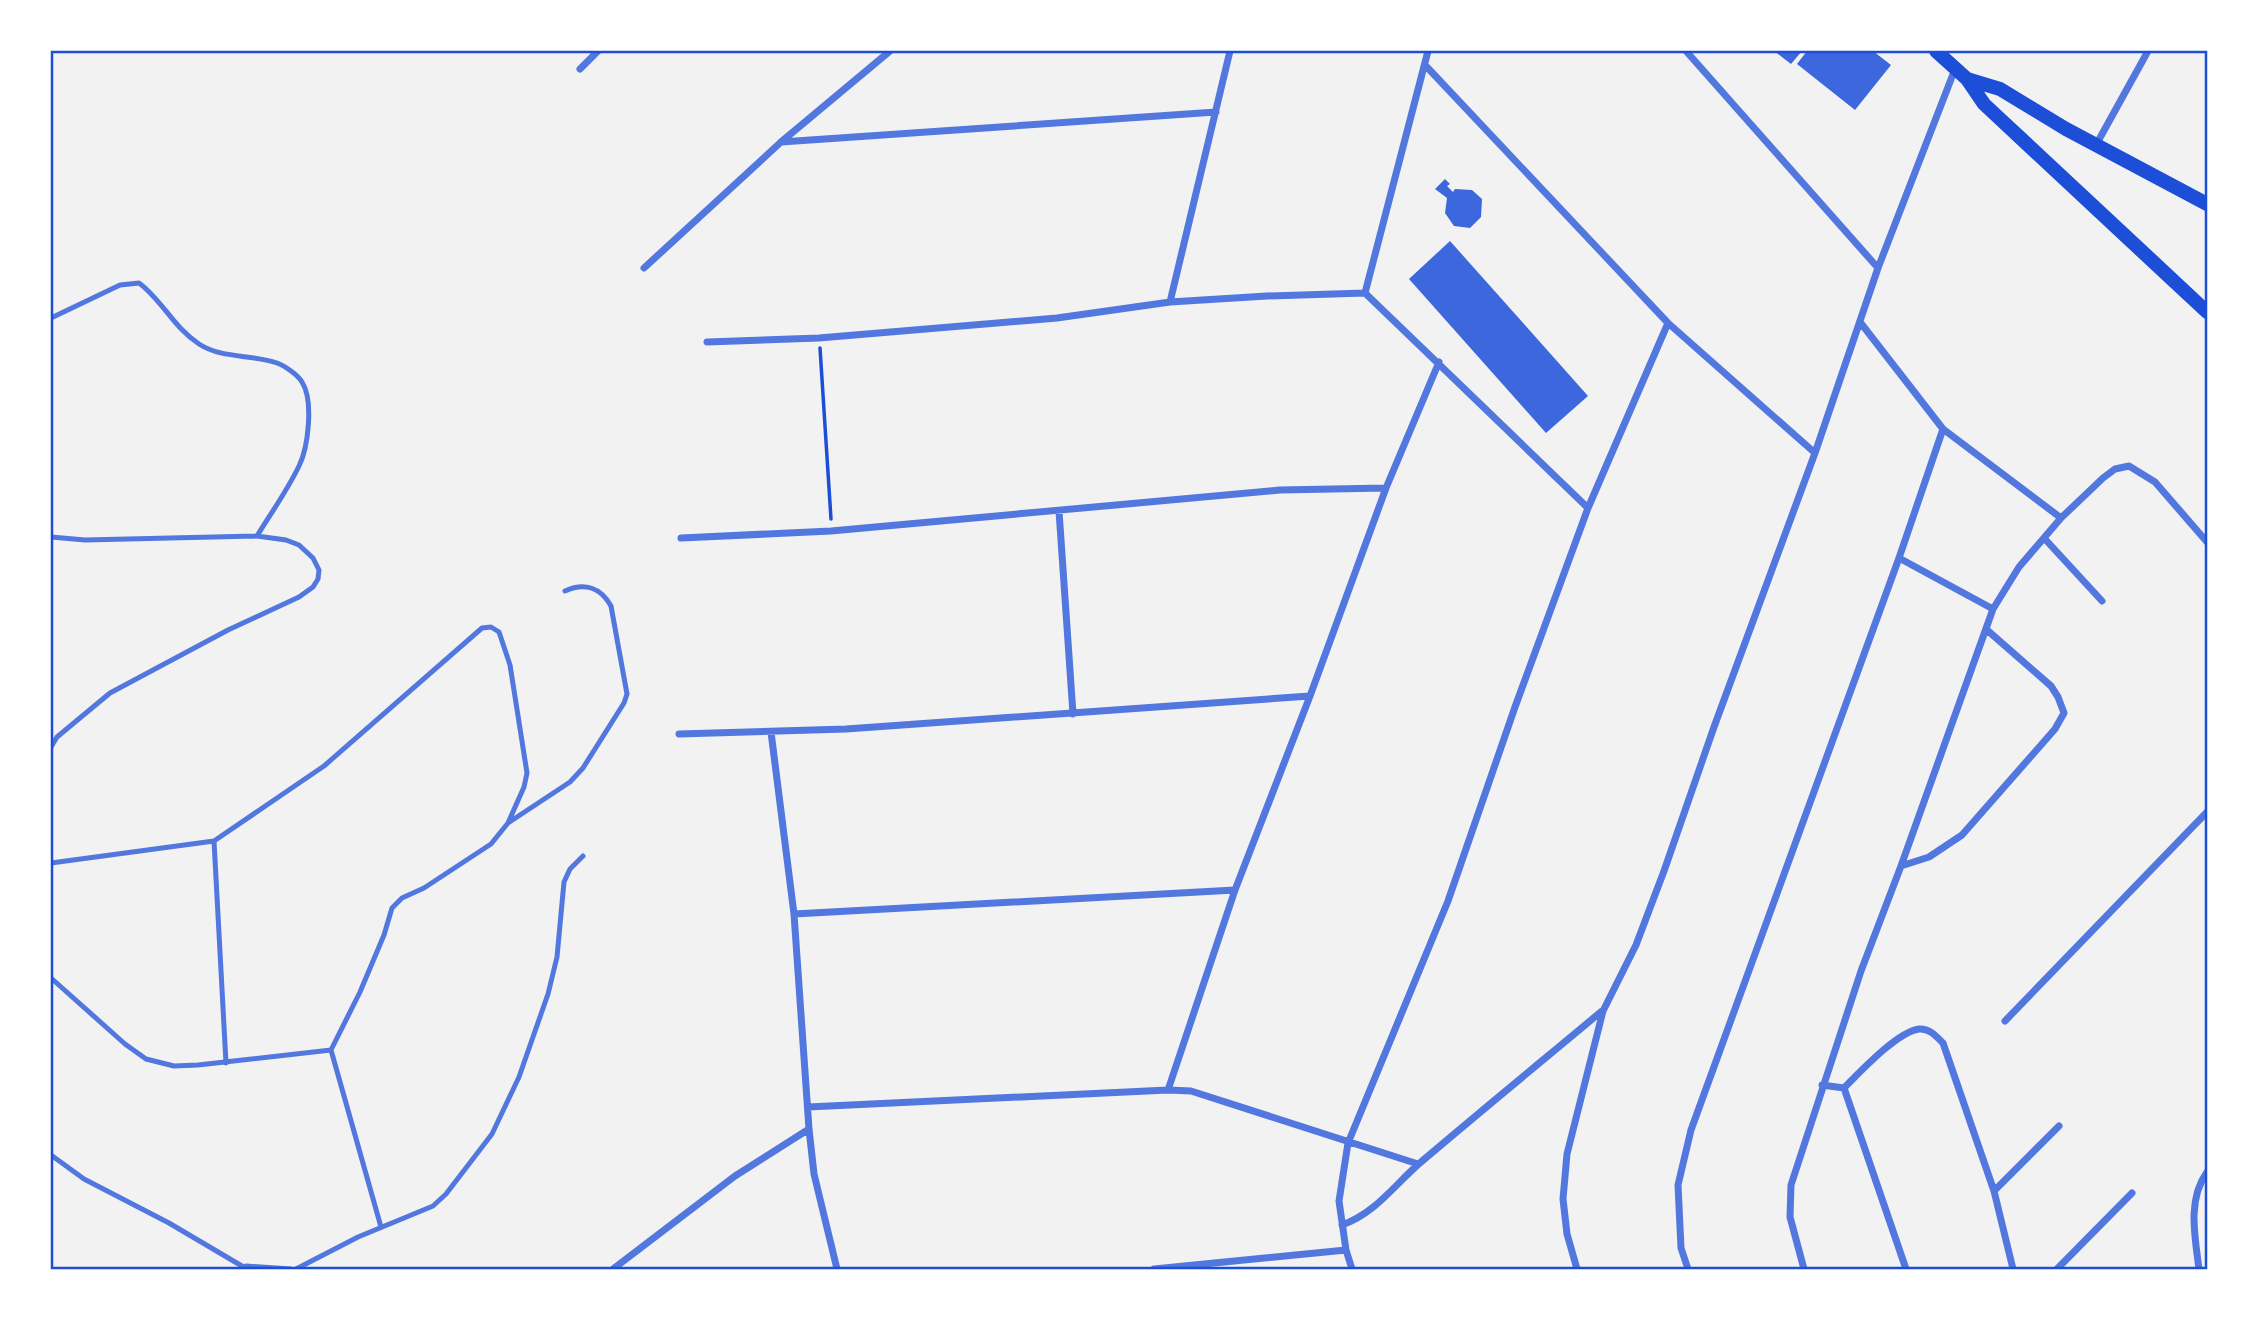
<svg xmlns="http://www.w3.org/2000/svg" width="2258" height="1320" font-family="Roboto,sans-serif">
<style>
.building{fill:#3d67dc}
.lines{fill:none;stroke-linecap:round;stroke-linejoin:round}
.path{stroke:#1d4ed8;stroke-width:3.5}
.service{stroke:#5277de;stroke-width:5}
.minor{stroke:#5277de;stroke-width:7}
.secondary{stroke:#1d4ed8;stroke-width:14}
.neatline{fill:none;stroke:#1d4ed8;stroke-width:2.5}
</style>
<rect width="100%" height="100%" fill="#f2f2f2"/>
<path class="building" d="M1774,51h28l-11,13z
M1807,51h66l18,14 -36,45 -58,-46z
M1445,179l5,5 -3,2 6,6 2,-3 17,1 10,9 -1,18 -11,11 -16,-2 -9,-13 2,-15 -12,-9z
M1450,241l138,155 -42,37 -137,-154z"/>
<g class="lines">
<path class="path" d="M820,348l11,171"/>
<path class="service" d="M51,318l69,-33 19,-2c23,17 35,45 60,61 23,15 52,10 78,19 8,3 21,12 25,19 12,19 6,66 -3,84 -12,25 -28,47 -42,70
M51,537l34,3 172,-4 29,4 13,5 14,13 6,12 -1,9 -5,8 -14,10 -71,33 -118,63 -53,44 -6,10
M508,823l62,-41 13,-14 41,-65 3,-9 -16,-88c-10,-18 -26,-24 -46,-15
M214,841l12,222
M51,863l163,-22 110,-75 158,-138 9,-1 8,5 11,33 17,108 -3,14 -16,36 -17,21 -67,44 -22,10 -10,10 -8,27 -24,57 -29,58 50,177
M51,978l74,66 21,15 28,7 24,-1 133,-15
M51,1155l33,24 85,44 78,46
M246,1266l45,3
M296,1269l62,-32 75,-31 13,-12 46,-60 27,-57 29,-83 9,-37 7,-75 6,-13 13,-13"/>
<path class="minor" d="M1428,51l-63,242 223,215
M1686,51l192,217
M1425,65l243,258 147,130
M580,69l18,-18
M781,142l435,-30
M2096,145l52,-94
M644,268l137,-126 109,-91
M1170,302l60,-251
M1860,322l83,107 118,89
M707,342l112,-4 238,-20 113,-16 97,-6 98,-3
M1059,511l14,203
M681,538l150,-7 449,-41 106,-2
M2044,538l58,63
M1899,558l94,51
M771,732l23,182 15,215 5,45 23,95
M679,734l167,-5 464,-33
M1901,866l28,-9 33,-22 93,-106 9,-16 -6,-16 -7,-11 -64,-56
M794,914l441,-24
M2005,1021l202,-209
M1822,1085l22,3 62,181
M1844,1088c16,-16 53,-56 75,-59 10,-1 17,7 24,14l51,148 19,78
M1168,1090l67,-200 75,-194 76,-208 53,-126
M808,1107l360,-17 23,1 227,73
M1994,1191l65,-65
M1342,1225c34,-12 53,-41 79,-63 60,-51 121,-101 181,-151
M613,1269l122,-93 74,-47
M1154,1269l192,-19
M1352,1269l-6,-19 -7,-49 9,-58 100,-242 67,-194 73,-199 80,-185
M1577,1269l-10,-35 -4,-35 4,-45 36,-143 33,-66 28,-74 50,-144 101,-274 63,-185 77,-199
M1688,1269l-7,-21 -3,-63 13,-55 208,-572 44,-129
M1804,1269l-14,-52 1,-32 70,-214 40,-105 92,-257 26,-42 42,-49 42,-40 12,-9 14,-3 26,16 52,60
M2057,1269l75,-76
M2199,1269c-4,-32 -12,-69 8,-97"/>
<path class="secondary" d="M1936,51l31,28 17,25 223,208
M1967,79l33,10 66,40 141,75"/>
</g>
<rect width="2258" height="1320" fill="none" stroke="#ffffff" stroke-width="105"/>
<rect x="52" y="52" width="2154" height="1216" class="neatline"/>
</svg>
